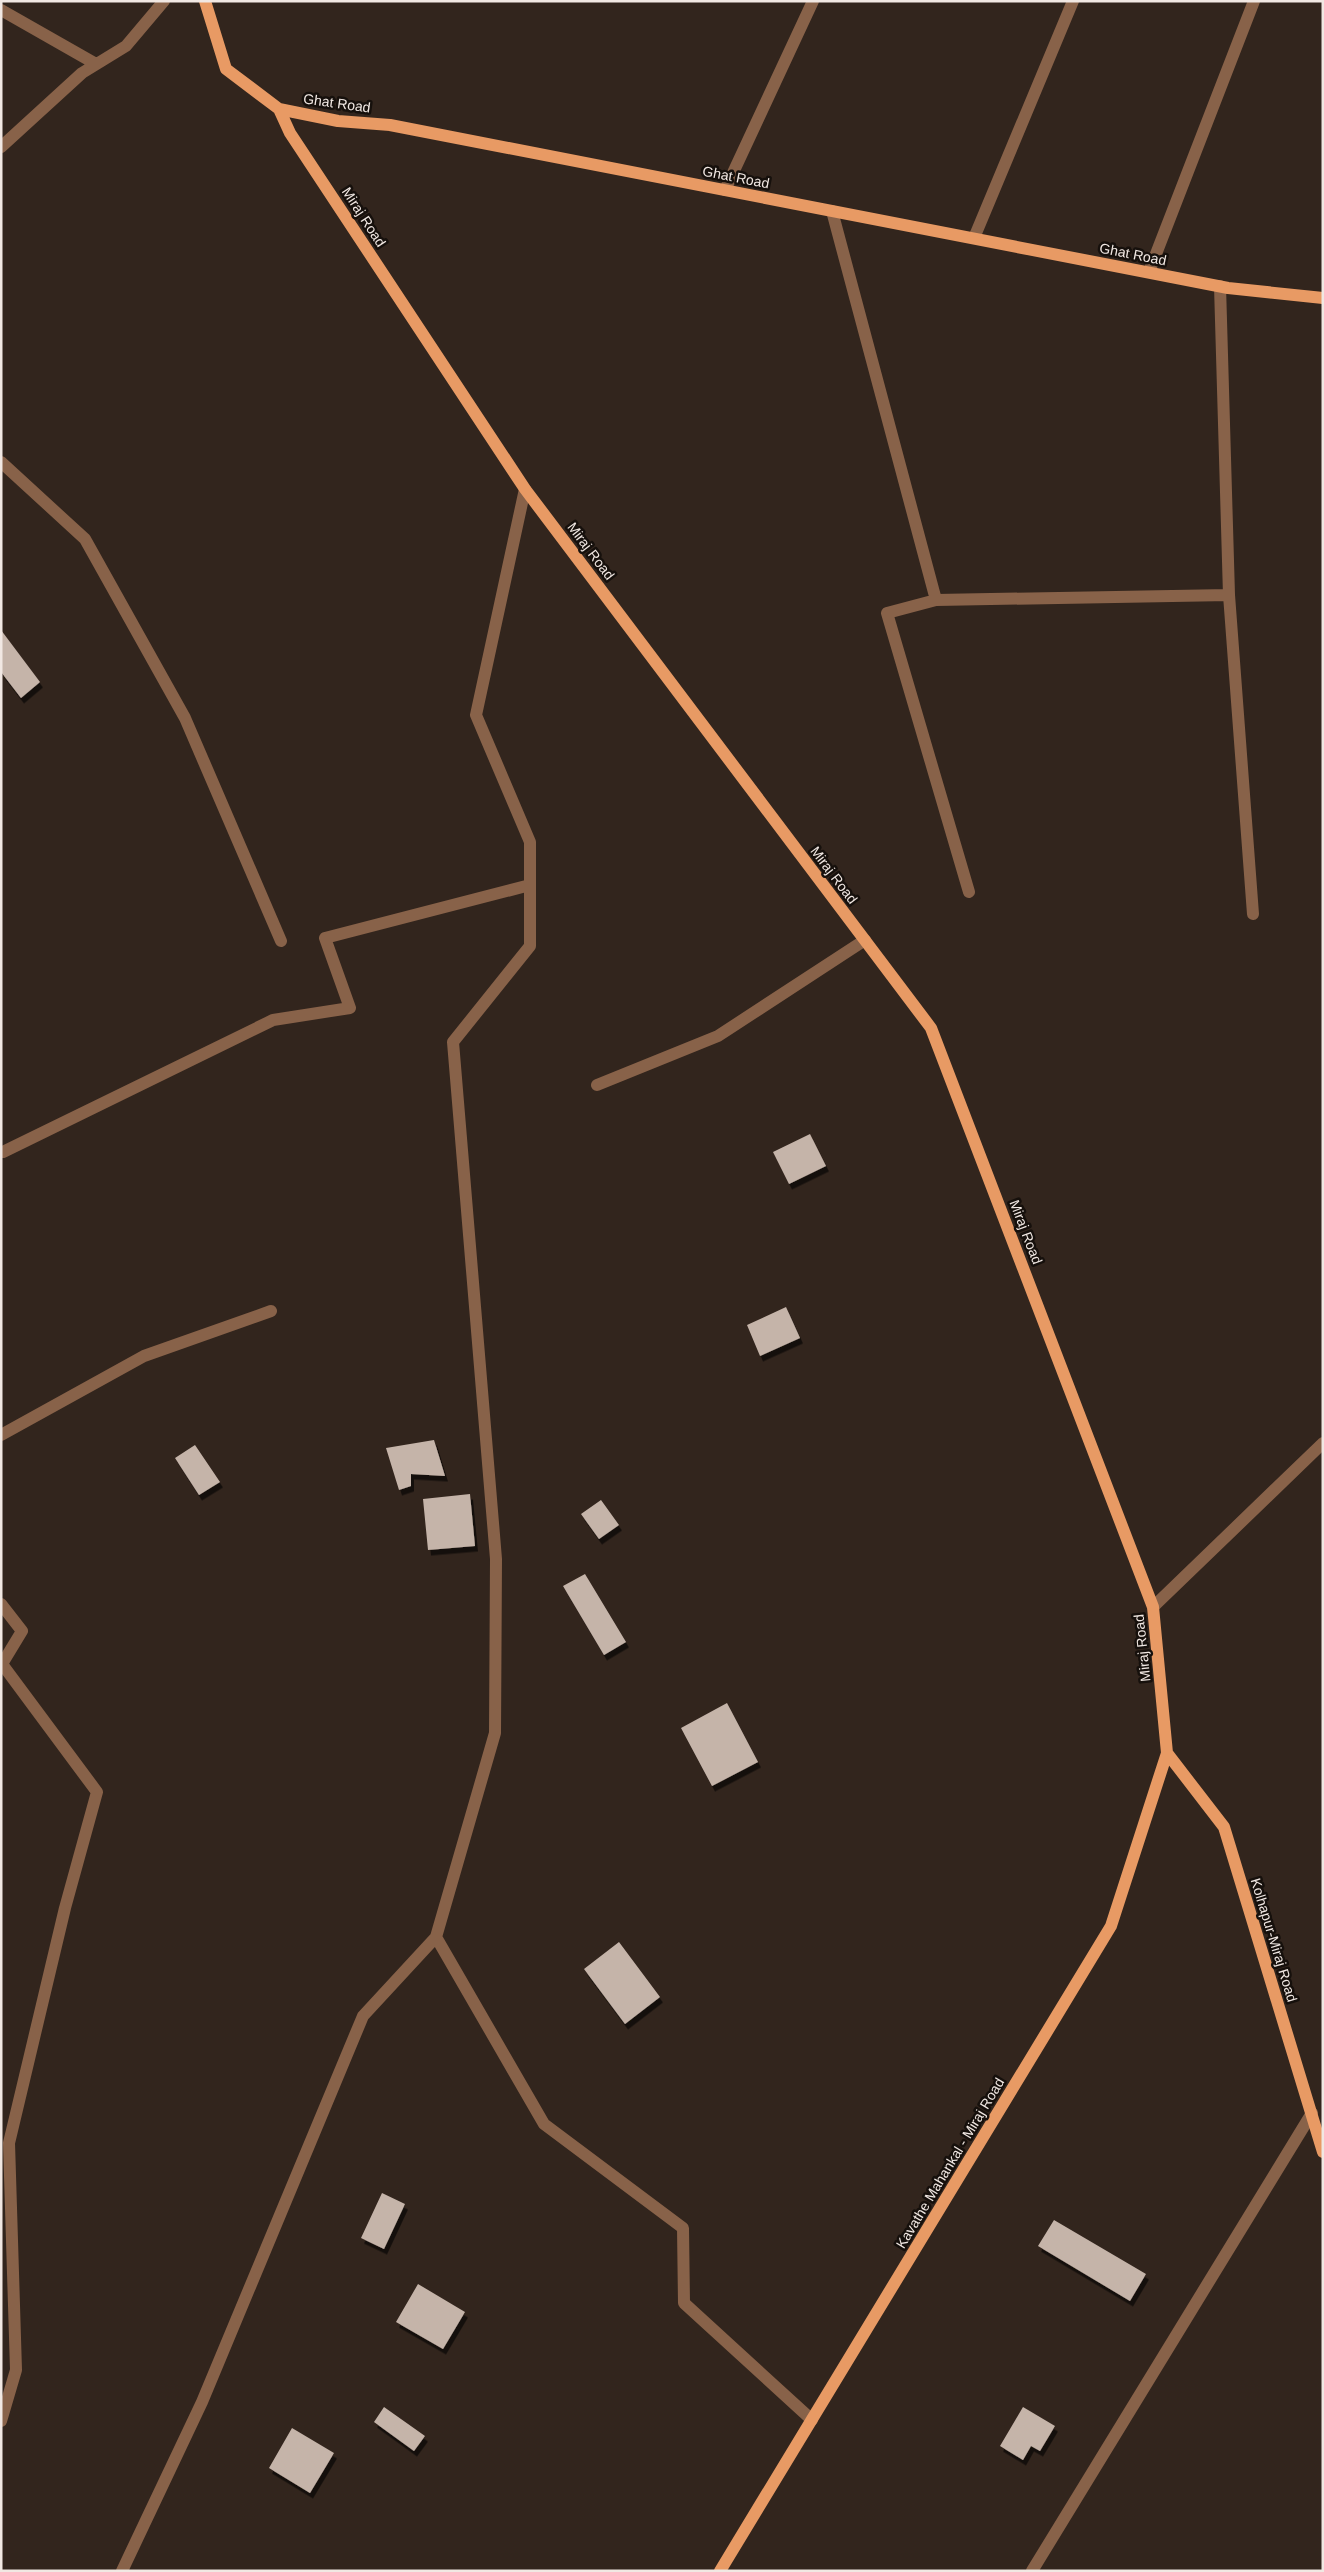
<svg xmlns="http://www.w3.org/2000/svg" width="1324" height="2572" font-family="Arial,sans-serif">
<style>
.building{fill:#c5b4a9;filter:url(#shadow)}
.lines{fill:none;stroke-linecap:round;stroke-linejoin:round}
.minor{stroke:#886249;stroke-width:12}
.major{stroke:#e89a64;stroke-width:12}
.labels{text-anchor:middle;dominant-baseline:central;stroke-width:5;stroke-linejoin:round;paint-order:stroke}
.street-label{font-size:14px;fill:#f1e8e3;stroke:#16100c}
</style>
<defs>
<filter id="shadow"><feDropShadow dx="3" dy="5.5" stdDeviation="0" flood-color="#0009"/></filter>
</defs>
<rect width="100%" height="100%" fill="#32251d"/>
<path class="building" d="M1,630l39,52 -19,16 -20,-26z
M810,1134l16,32 -37,18 -16,-32z
M786,1307l14,31 -40,18 -13,-31z
M434,1440l11,36 -34,-2v12l-12,4 -13,-42z
M195,1445l25,37 -21,13 -24,-37z
M470,1494l5,52 -47,4 -5,-51z
M601,1500l18,25 -20,14 -18,-25z
M585,1574l41,68 -22,13 -41,-69z
M727,1703l31,59 -46,24 -31,-58z
M619,1942l41,55 -35,27 -41,-55z
M382,2193l23,11 -21,45 -23,-11z
M1054,2220l92,54 -16,27 -92,-55z
M418,2284l47,28 -22,37 -47,-27z
M384,2407l41,29 -11,15 -40,-29z
M1023,2407l32,19 -15,25 -9,-5 -8,14 -23,-14z
M292,2428l42,25 -24,40 -41,-25z"/>
<g class="lines">
<path class="minor" d="M1,10l95,54
M1,147l81,-74 44,-27 38,-45
M725,190l88,-189
M832,211l104,389
M974,238l99,-237
M1149,272l105,-271
M1,462l84,77 100,179 96,223
M525,489l-49,226 54,127v104l-77,96 43,517 -1,174 -59,204 108,187 139,104 1,75 128,117
M1229,595l24,319
M969,892l-82,-279 49,-13 293,-5 -9,-309
M597,1085l121,-49 147,-96
M3,1152l270,-132 77,-12 -25,-70 205,-53
M1,1435l143,-79 127,-45
M1,1604l21,27 -20,33 95,128 -32,116 -56,235 7,227 -15,51
M1153,1607l170,-164
M122,2571l80,-169 161,-386 73,-79
M1032,2571l280,-458"/>
<path class="major" d="M205,1l21,68 53,40 59,12 52,4 838,163 95,10
M279,109l11,24 235,356 406,539 222,579 14,146 -56,173 -391,645
M1167,1753l57,74 99,325"/>
</g>
<g class="labels">
<g class="street-label">
<text transform="translate(337 103) rotate(8)">Ghat Road</text>
<text transform="translate(736 177) rotate(11)">Ghat Road</text>
<text transform="translate(364 217) rotate(57)">Miraj Road</text>
<text transform="translate(1133 254) rotate(11)">Ghat Road</text>
<text transform="translate(591 551) rotate(53)">Miraj Road</text>
<text transform="translate(834 875) rotate(53)">Miraj Road</text>
<text transform="translate(1026 1232) rotate(69)">Miraj Road</text>
<text transform="translate(1142 1648) rotate(-96)">Miraj Road</text>
<text transform="translate(1274 1940) rotate(73)">Kolhapur-Miraj Road</text>
<text transform="translate(950 2163) rotate(-59)">Kavathe Mahankal - Miraj Road</text>
</g>
</g>
<rect width="1324" height="2572" fill="none" stroke="#f1e8e3" stroke-width="5"/>
</svg>
